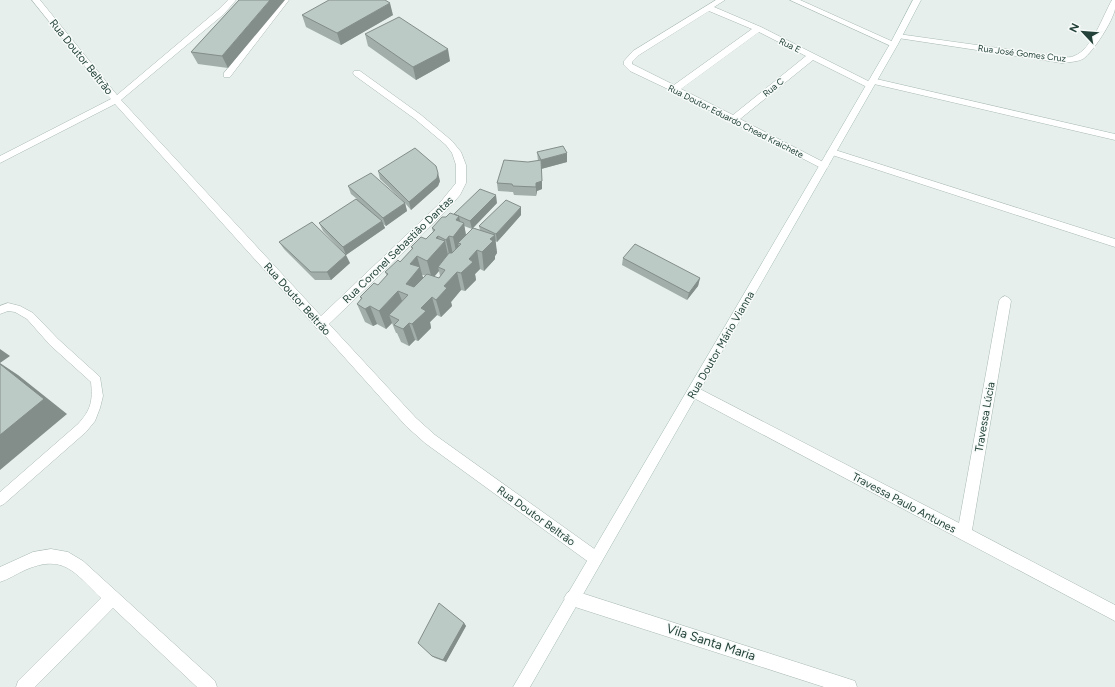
<svg xmlns="http://www.w3.org/2000/svg" width="1115" height="687" font-family="Figtree,sans-serif">
<style>
.lines{fill:none;stroke-linecap:round;stroke-linejoin:round}
.service-casing{stroke:#a8b8b2;stroke-width:1}
.minor-casing{stroke:#a8b8b2;stroke-width:1}
.secondary-casing{stroke:#a4bbb3;stroke-width:1}
.service{fill:#fff;fill-rule:evenodd}
.minor{fill:#fff;fill-rule:evenodd}
.secondary{fill:#fff;fill-rule:evenodd}
.wall{fill:#a1aea9;fill-rule:evenodd}
.shaded-wall{fill:#838d89}
.building{fill:#bbcac4;stroke:#838d89}
.labels{text-anchor:middle;dominant-baseline:central;stroke-width:3;stroke-linejoin:round;paint-order:stroke}
.far-street-label{font-size:9px;fill:#24423a;stroke:#f7fbf9}
.street-label{font-size:11px;fill:#24423a;stroke:#f7fbf9}
.near-street-label{font-size:13px;fill:#24423a;stroke:#f7fbf9}
</style>
<rect width="100%" height="100%" fill="#e6efeb"/>
<g class="lines">
<defs>
<path id="service" d="M283,0h6l-59,77h-6v-4z
M8,303l12,3 13,7 25,26 42,38 3,19 -3,12 -5,13 -9,11 -82,72 -4,2v-14l78,-68c13,-14 15,-23 13,-42l-41,-37 -23,-26 -12,-7 -7,-1 -8,3v-8z"/>
<path id="minor" d="M32,0h8l77,95 101,-85 10,-10h8l-12,14 -103,86 200,216 117,-111 18,-22v-18l-4,-12 -6,-8 -31,-26 -61,-44 -1,-2 1,-2h6l61,44 31,26 9,11 5,13v18l-6,12 -14,16 -117,113 87,94 19,17 165,118 2,5 -2,5 -5,2 -5,-2 -165,-120 -19,-17 -87,-97 -3,-1 -2,-3 -199,-221 -115,59v-7l111,-57z
M716,0h9l-11,7 47,20 107,54 4,-3 243,56v6l-241,-56 -1,3h-6l-54,-27 -73,59 87,45 2,2 -2,2h-6l-149,-77 -42,-20 -6,-6v-4l9,-10zM709,11l43,18 -78,56 -42,-21v-2l7,-7zM759,32l47,24 -73,59 -52,-26z
M790,0h10l98,44 -4,2h-3z
M1112,0h3c0,3 0,6 0,9 -2,12 -22,43 -32,50 -6,3 -14,3 -21,4l-164,-25 -4,-2 4,-2 164,23c4,0 9,1 12,-1 18,-6 29,-41 38,-56z
M832,149l283,90v8l-286,-93 -2,-2z
M1005,296l4,2 2,3 -39,229 143,75v16l-425,-225 -2,-4 2,-4 4,-2 4,2 261,135 40,-222 2,-3z
M51,549l17,3 15,9 132,120 2,6h-20l-84,-79 -78,79h-19l2,-6 83,-83c-26,-25 -37,-45 -76,-28 -9,4 -16,9 -25,12v-15l33,-15z
M572,590l277,89 6,2 2,6h-33l-252,-81 -5,-3 -3,-5 3,-5z"/>
<path id="secondary" d="M913,0h8l-23,44 -368,643h-17l306,-521 71,-122z"/>
</defs>
<use href="#service" class="service-casing"/>
<use href="#minor" class="minor-casing"/>
<use href="#secondary" class="secondary-casing"/>
<use href="#service" class="service"/>
<use href="#minor" class="minor"/>
<use href="#secondary" class="secondary"/>
</g>
<path class="wall" d="M239,0l-11,68 -30,-4 -7,-12z
M302,15h91l-52,30 -35,-18z
M365,34l85,27 -34,19 -48,-34z
M537,152l30,10 -26,7 1,20 -5,2 -1,5 -22,-1 -1,-3 -15,-1 -1,-8 31,-21 10,-1z
M378,171l62,10 -2,5 -27,24 -6,-7 2,8 -21,15 -3,-2 2,4 -39,27 -23,-24 -4,-8 38,-24 -6,-5 -3,-8 55,15 -23,-22z
M497,203l-24,25 7,2 -1,-4 42,-11 -24,27 -2,-1 2,12 -2,3v3l-11,12 -4,-2 -5,5 1,6 -11,11 -4,-1 -10,12 1,4 -11,11 -4,-2 -7,7 1,6 -13,13 -3,-1 -6,6 -8,-4 -4,-9h-1l-4,-10 -6,6 -9,-5 -4,2 -8,-4 -8,-18 4,-5 -1,-2 18,-12 9,-9 -2,-4 15,-10 12,-13 -1,-2 15,-8 7,-7 -1,-4 14,-11zM464,226l8,3 -6,6zM439,271l1,5 -1,2 -5,-1zM422,275h1l3,1 -3,2z
M279,242l71,21 -19,17h-16l-31,-31z
M623,258l77,20 -2,8 -11,14 -65,-35z
M464,623l2,3 -20,36 -11,-4 -3,-2z"/>
<path class="shaded-wall" d="M270,0h15l-57,68 -6,-12z
M390,3l3,12 -52,30 -4,-12z
M448,49l2,12 -34,19 -3,-13z
M567,153v9l-26,7v-9z
M438,173l2,8 -2,5 -27,24 -2,-8z
M542,181v8l-5,2 -1,5v-13z
M496,195l1,8 -25,26 -2,-8z
M405,203l2,8 -21,15 -3,-8z
M521,207v8l-24,27 -1,-8z
M459,216l2,11 3,-4 3,19 -6,2 -3,-1 2,8 -3,5 -4,-19 3,-17z
M382,221l3,7 -39,27 -3,-8z
M495,235l2,18 -2,3v3l-11,12 -2,-19 8,-13z
M438,236l2,11 5,-6 4,19 -11,7 1,4 -7,8 -5,-18 9,-23z
M449,236l4,19 -3,3 -4,-18z
M477,250l3,19 -5,5 1,6 -11,11 -4,-18 8,-14z
M346,255l4,8 -19,17 -4,-8z
M417,256l8,29 -13,16 -6,-17 4,-20z
M457,272l4,18 -10,12 1,4 -11,11 -5,-17 8,-14z
M700,278l-2,8 -11,14 2,-7z
M398,291l7,17 -16,7 3,8 -6,6 -7,-18z
M432,297l5,18 -7,7 1,6 -13,13 -6,-17 9,-16z
M370,306l7,18 -4,2 -8,-17z
M409,323l6,17 -6,6 -6,-17z
M0,349l10,7 -10,7 18,12 49,39 -67,56z
M464,623l2,3 -20,36 -3,-2z"/>
<path class="building" d="M239,0h31l-48,56 -31,-4z
M329,0h56l5,3 -53,30 -35,-18z
M399,17l49,32 -35,18 -48,-33z
M563,146l4,7 -26,7 -4,-8z
M415,148l21,18 2,7 -1,5 -28,24 -31,-31z
M504,160l24,2 13,-2 1,21 -6,2v4l-23,-1 -1,-2 -15,-1z
M371,173l34,30 -22,15 -35,-32z
M480,189l16,6 -26,26 -16,-7z
M356,199l26,22 -39,26 -24,-24z
M506,200l15,7 -25,27 -17,-8z
M450,213l9,3 -3,4 8,3 -11,14 -4,-1 -3,4 -8,-4 -2,2 9,3 -18,20 -10,-5 -7,8 10,3 -14,17 8,3 13,-13 12,4 6,-8 -7,-3 11,-14h3l9,-9 -3,-1 15,-15 22,7 -5,4 3,2 -11,11 -5,-2 -8,9 4,3 -12,11 -4,-1 -13,14 3,2 -11,12 -4,-3 -11,11 5,3 -14,13 -3,-1 -6,6 -9,-4 5,-5 -10,-5 19,-20 -10,-4 -19,20 -9,-5 -5,3 -8,-5 5,-6 -2,-1 14,-14 4,2 10,-11 -3,-2 13,-12 2,2 13,-14 -2,-1 10,-10 5,2 9,-9 -3,-2 10,-11h4z
M312,222l34,33 -19,17h-16l-32,-30z
M635,244l65,34 -11,15 -66,-35z
M0,364l44,35 -44,36z
M439,603l25,20 -21,37 -11,-4 -14,-13z"/>
<g class="labels">
<g class="far-street-label">
<text transform="translate(790 45) rotate(26)">Rua E</text>
<text transform="translate(1022 53) rotate(7)">Rua José Gomes Cruz</text>
<text transform="translate(773 87) rotate(-39)">Rua C</text>
<text transform="translate(736 121) rotate(27)">Rua Doutor Eduardo Chead Kraichete</text>
</g>
<g class="street-label">
<text transform="translate(81 57) rotate(51)">Rua Doutor Beltrão</text>
<text transform="translate(398 250) rotate(-44)">Rua Coronel Sebastião Dantas</text>
<text transform="translate(297 299) rotate(48)">Rua Doutor Beltrão</text>
<text transform="translate(721 345) rotate(-60)">Rua Doutor Mário Vianna</text>
<text transform="translate(985 417) rotate(-80)">Travessa Lúcia</text>
<text transform="translate(904 503) rotate(28)">Travessa Paulo Antunes</text>
<text transform="translate(536 516) rotate(36)">Rua Doutor Beltrão</text>
</g>
<g class="near-street-label">
<text transform="translate(711 642) rotate(18)">Vila Santa Maria</text>
</g>
</g>
<g transform="translate(1083 32) rotate(296)" stroke="#f7fbf9" stroke-width="3" paint-order="stroke">
<path d="M0-3L7 15L0 10L-7 15Z" fill="#24423a"/>
<text y="-6" font-size="11" font-weight="bold" text-anchor="middle" fill="#24423a">N</text>
</g>
</svg>
